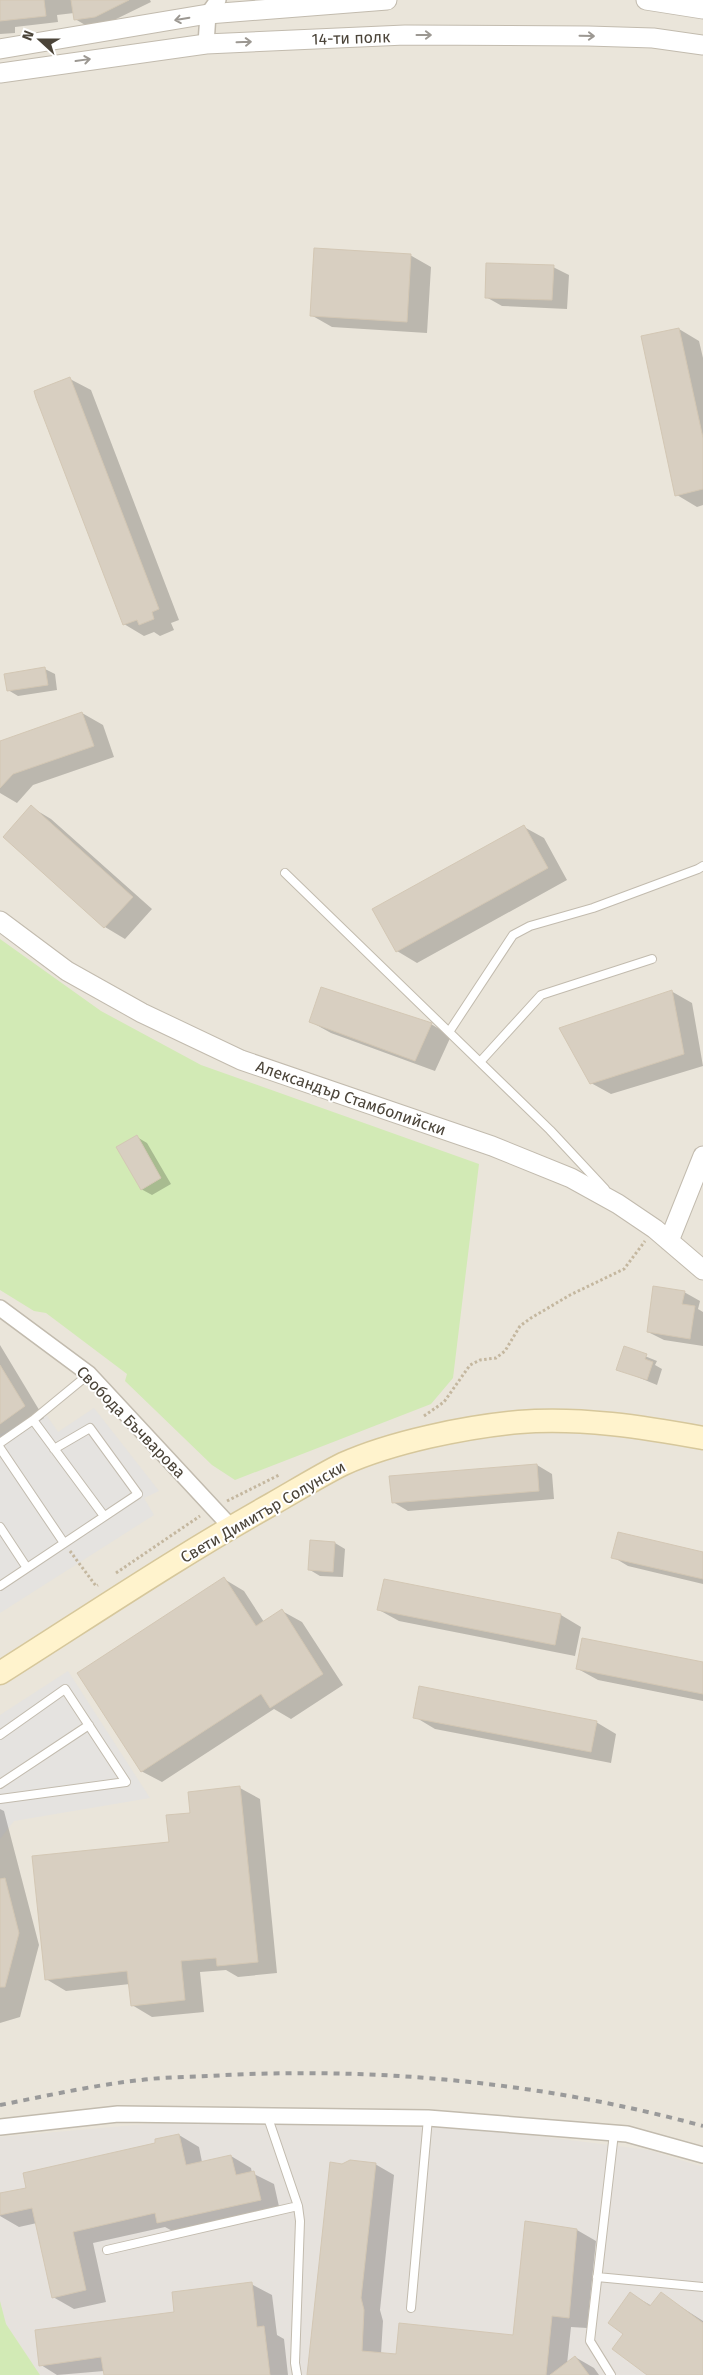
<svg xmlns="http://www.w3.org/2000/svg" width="703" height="2375" font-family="'Fira Sans',sans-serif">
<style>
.residential{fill:#eae5da}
.industrial{fill:#e6e2dd}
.green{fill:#d2eab5}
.parking{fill:#e5e3e0}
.shadow{fill:#0003}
.building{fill:#d8cfc1;stroke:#d3c7b4}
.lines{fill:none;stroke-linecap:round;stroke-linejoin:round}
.service-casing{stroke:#c2bbae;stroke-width:10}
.minor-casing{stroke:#c2bbae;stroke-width:18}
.tertiary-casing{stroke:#c2bbae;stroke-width:21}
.secondary-casing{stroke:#d6c79b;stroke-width:25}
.path{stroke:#c4b79f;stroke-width:3;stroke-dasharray:2.5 2.5;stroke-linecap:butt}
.service{stroke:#fff;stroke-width:8}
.minor{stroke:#fff;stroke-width:15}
.tertiary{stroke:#fff;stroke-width:19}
.secondary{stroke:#fff3cd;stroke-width:22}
.rail{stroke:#9a9a9a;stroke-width:4;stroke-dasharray:6 6;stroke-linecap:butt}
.oneway{stroke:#9c9892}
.labels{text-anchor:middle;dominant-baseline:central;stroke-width:4;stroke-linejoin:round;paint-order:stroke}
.street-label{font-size:16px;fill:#4b4439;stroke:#fff}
</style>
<rect width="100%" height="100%" fill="#f6f3ec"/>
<path class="residential" d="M0,0h703v2375h-703z"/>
<path class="industrial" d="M371,2121l151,13 127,16 54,17v208h-663l-34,-51 -6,-23v-164l146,-13z"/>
<path class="green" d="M0,939l101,72 100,54 278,99 -26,214 -22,26 -196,76 -23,-15 -87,-84 2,-7 -81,-61 -12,-2 -34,-21z
M0,2301l6,23 34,51h-40z"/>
<path class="parking" d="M94,1408l65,83 -15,7 10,17 -154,98v-178l43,-25 15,22z
M68,1671l82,127 -136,23 -14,18v-124z"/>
<path class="shadow" d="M0,0h150l1,2 -43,21 -21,3 -12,-7 -1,-6 -17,2 1,7 -43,5v6l-15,1z
M410,255l21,12 -4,66 -95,-6 -21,-12z
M553,267l16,8 -2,34 -65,-3 -16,-9z
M679,329l20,12 4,17v147l-6,2 -20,-12z
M70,379l21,11 88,230 -8,3 3,7 -14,6 -6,-4 -10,4 -20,-12z
M45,669l10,5 2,16 -39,6 -10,-6z
M82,713l21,12 11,32 -81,28 -16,18 -17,-10v-51z
M31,807l20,12 101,90 -27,30 -20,-12 -101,-90z
M524,827l20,11 23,42 -150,83 -20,-12z
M671,991l21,12 11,63 -92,28 -20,-11z
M311,1022l120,2 20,12 -16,35 -104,-38z
M137,1137l10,6 24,41 -19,11 -11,-6z
M684,1292l16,9 -2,8 5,3v34l-39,-6 -16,-8z
M0,1345l44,73 -44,30z
M625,1348l32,13 -2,4 7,4 -5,16 -39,-16z
M537,1465l15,9 2,25 -146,12 -15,-9z
M335,1543l10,6 -2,28 -23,-1 -10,-6z
M703,1553v31l-75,-18 -15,-9z
M224,1579l20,12 20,31 18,-11 20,11 41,63 -52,34 -17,-10 -112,73 -21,-11z
M379,1610l182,5 20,12 -6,29 -176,-35z
M703,1663v38l-105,-21 -20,-11z
M415,1717l181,5 20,12 -5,29 -176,-34z
M240,1788l20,11 17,174 -39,4 -12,-7 -26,2 4,40 -52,5 -20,-12 -2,-21 -64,7 -20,-12 125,-136 21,-29z
M0,1809l4,2 35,134 -19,72 -20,6z
M179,2135l20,12 3,15 29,-6 20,12 1,5 22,11 6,27 -102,23 -13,-7 -72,16 13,59 -32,7 -21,-12 -16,-74 -18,4 -19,-11v-21l27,-6z
M375,2164l19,11 -14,135 3,11 -2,33 16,2 117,-20 63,-106 19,11 -9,87 -16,-1 -4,37 8,-7 19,11 5,7h-289l32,-210z
M251,2284l21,11 5,40 7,4 4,36h-183l-1,-4 -47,4 -16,-10z
M631,2294l21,12 9,-12 42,27v54h-54l-25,-41z"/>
<path class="building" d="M0,0h44l2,16 -46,5z
M71,0h58l-34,17 -21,3z
M314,248l97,6 -4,68 -97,-6z
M486,263l68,2 -2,35 -67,-2z
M679,328l24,110v51l-28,7 -34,-160z
M70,377l89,232 -7,3 2,7 -15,6 -2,-5 -14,5 -87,-227 -2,-7z
M45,667l3,18 -41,6 -3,-17z
M82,712l12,34 -81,28 -13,14v-47z
M31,805l102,92 -29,31 -101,-91z
M524,825l24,43 -152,84 -24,-43z
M321,987l111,36 -17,38 -106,-39z
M672,990l12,64 -94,30 -31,-56z
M137,1135l24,43 -20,12 -25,-43z
M653,1286l32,5 -3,13 13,2 -5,33 -43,-7z
M624,1346l23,8 -2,5 8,3 -6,18 -31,-10z
M0,1365l25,41 -25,18z
M537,1464l2,27 -147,12 -3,-27z
M618,1532l85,20v27l-92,-21z
M310,1540l25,2 -2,30 -25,-2z
M224,1577l32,49 26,-17 41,65 -53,34 -9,-14 -120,78 -64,-99z
M384,1579l177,35 -6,31 -178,-35z
M582,1638l121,24v32l-127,-25z
M419,1686l178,35 -6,31 -178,-34z
M240,1786l18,176 -41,4 -1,-8 -35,3 4,39 -54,6 -4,-35 -82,9 -13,-124 137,-14 -3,-27 24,-2 -2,-21z
M5,1878l14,55 -14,54h-5v-108z
M179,2134l7,31 45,-10 5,20 18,-4 7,29 -104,23 -2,-10 -82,19 13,58 -34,8 -20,-90 -32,7v-22l26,-5 -3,-15 132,-30v-4z
M350,2160l26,3 -15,135 3,12 -2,41 34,3 3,-31 114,12 12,-114 52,8 -8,89 -17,-2 -6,59h-239l23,-213 12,2z
M252,2282l5,45 7,-1 6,49h-166l-3,-18 -62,9 -4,-36 139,-18 -2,-20z
M630,2292l20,14 11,-14 42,31v52h-56l-35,-26 11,-15 -15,-11z
M575,2356l14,19h-39z"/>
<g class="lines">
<defs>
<path id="service" d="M285,873l265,257 55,59
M449,1032l64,-97 17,-9 63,-18 105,-39 5,-3
M480,1062l61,-67 111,-36
M33,1420l71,96
M0,1443l33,-23 56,-46
M0,1448l64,95
M0,1527l27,41
M0,1586l138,-92 -48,-66 -36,21
M0,1735l65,-46 61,93 -126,17
M0,1784l89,-59
M267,2115l31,91 2,15 -5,142 2,12
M107,2250l191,-44
M597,2277l106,10
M411,2308l17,-190
M611,2375l-21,-34 24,-208"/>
<path id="minor" d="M206,44l2,-30 10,-14
M0,1308l89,66 142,153
M0,2127l118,-13 310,4 199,16 76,21"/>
<path id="tertiary" d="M646,0l57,9
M0,49l208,-35 179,-14
M0,73l206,-29 199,-9 183,1 65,2 50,7
M0,921l67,50 75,42 99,47 251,86 79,32 47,26 37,25 48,41
M669,1241l34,-85"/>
<path id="secondary" d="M0,1673c90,-57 179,-117 272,-169 23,-13 47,-28 71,-40 49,-22 122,-37 176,-42 60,-5 125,5 184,16"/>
</defs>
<use href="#service" class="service-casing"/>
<use href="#minor" class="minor-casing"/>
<use href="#tertiary" class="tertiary-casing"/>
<use href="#secondary" class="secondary-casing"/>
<path class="path" d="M424,1416l20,-14 26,-37 10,-5 16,-2 9,-7 15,-25 11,-8 39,-23 54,-26 21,-28
M227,1501l52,-26
M70,1551l26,35 2,-1
M116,1573l84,-57"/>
<use href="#service" class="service"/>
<use href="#minor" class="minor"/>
<use href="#tertiary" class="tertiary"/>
<use href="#secondary" class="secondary"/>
<path class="rail" d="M0,2105c46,-9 94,-20 141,-25 23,-3 46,-3 68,-4 165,-10 334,6 494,50"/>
</g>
<defs><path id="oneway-shaft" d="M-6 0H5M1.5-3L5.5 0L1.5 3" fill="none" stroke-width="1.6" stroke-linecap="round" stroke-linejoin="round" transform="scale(1.25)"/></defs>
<g class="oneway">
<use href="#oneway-shaft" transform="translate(182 19) rotate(170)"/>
<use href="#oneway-shaft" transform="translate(424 35)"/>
<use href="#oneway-shaft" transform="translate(587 36) rotate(1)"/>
<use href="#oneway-shaft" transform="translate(244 42) rotate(-2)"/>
<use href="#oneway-shaft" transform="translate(83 60) rotate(-8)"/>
</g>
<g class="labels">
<g class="street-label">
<text transform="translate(351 38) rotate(-2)">14-ти полк</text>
<text transform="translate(351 1098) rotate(19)">Александър Стамболийски</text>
<text transform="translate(131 1422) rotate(46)">Свобода Бъчварова</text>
<text transform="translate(263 1512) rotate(-30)">Свети Димитър Солунски</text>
</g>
</g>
<g transform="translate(40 40) rotate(291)" stroke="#ffffff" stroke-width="4" paint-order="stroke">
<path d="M0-4L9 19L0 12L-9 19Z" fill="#4b4439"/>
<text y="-8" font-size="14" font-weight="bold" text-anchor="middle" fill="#4b4439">N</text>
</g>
</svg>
